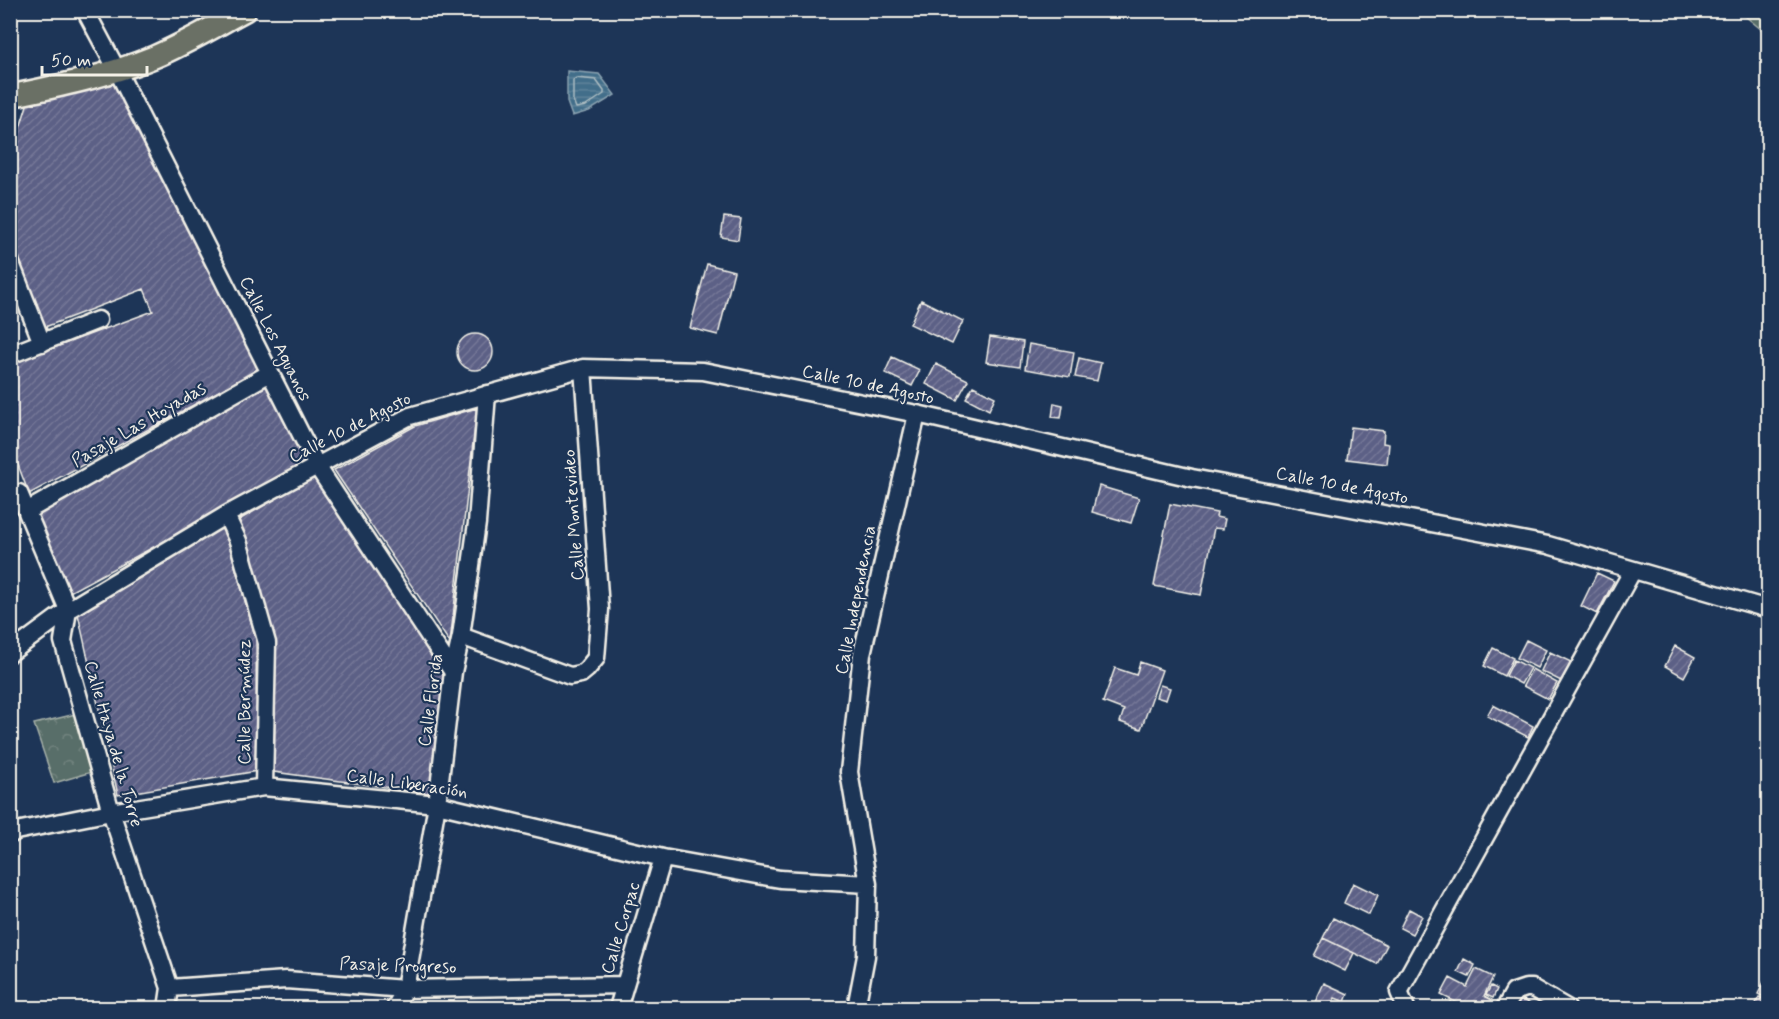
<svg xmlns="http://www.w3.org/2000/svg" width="1779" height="1019" font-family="Mynerve,sans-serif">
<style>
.forest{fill:url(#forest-firs);stroke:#a6b0a8;stroke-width:1.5}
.park{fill:url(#park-crowns);stroke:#a6b0a8;stroke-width:1.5}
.water{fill:url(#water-rules);stroke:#8aa2b0;stroke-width:1.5}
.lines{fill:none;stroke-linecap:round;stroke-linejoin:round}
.shore{stroke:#adbdc2;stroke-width:1.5}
.building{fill:url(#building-hatch);stroke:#f4f1e8;stroke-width:1.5}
.minor-casing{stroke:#f4f1e8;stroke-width:21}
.major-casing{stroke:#f4f1e8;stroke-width:26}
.path{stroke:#f4f1e8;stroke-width:2;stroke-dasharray:6 4.5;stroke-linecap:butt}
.minor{stroke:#1d3557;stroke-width:16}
.major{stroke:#6b7065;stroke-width:21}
.labels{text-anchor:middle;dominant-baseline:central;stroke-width:4.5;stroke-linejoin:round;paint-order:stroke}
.street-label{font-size:18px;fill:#f4f1e8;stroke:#1d3557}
</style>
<defs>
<pattern id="forest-firs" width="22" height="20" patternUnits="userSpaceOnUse" patternTransform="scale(1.5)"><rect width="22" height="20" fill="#596e69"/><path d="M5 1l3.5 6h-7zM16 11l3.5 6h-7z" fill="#71837e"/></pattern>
<pattern id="park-crowns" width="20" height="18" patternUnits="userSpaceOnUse" patternTransform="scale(1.5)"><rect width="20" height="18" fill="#596e69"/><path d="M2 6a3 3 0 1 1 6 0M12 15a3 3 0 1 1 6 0" fill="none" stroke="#71837e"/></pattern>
<pattern id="water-rules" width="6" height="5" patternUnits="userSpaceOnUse" patternTransform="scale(1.5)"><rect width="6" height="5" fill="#436e8a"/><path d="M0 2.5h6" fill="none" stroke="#5f839a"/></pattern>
<pattern id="building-hatch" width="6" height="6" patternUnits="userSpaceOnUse" patternTransform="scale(1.5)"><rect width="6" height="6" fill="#5c6086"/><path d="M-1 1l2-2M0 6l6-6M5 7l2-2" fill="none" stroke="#747797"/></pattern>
</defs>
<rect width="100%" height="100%" fill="#1d3557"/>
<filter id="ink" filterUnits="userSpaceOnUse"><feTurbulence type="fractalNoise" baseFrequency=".0167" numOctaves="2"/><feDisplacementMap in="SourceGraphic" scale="12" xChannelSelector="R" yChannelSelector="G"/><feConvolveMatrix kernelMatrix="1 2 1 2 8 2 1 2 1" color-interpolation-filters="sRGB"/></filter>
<g filter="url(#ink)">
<path class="forest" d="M1739,11h29v24z"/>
<path class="park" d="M76,714l19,57 -41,12 -20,-59z"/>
<path class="water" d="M567,71l32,3 16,21 -26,16 -17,5 -5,-14z"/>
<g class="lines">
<path class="shore" d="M576,78l20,2 8,11v3l-18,12 -10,2 -3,-8v-20z"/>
</g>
<path class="building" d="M113,79l147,290 -231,125 -19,-50v-80l143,-53 -9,-22 -99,38 -35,-87v-95l5,-1 13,-42 46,-8z
M724,217l17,2 -3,21 -17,-3z
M707,264l27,7 -16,64 -28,-7z
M921,300l42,21 -11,23 -42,-20z
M457 352a18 18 0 1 1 36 0a18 18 0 1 1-36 0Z
M990,337l33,5 -3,25 -34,-5z
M1029,344l45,8 -4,25 -45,-8z
M892,357l28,13 -8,16 -27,-13z
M1079,358l22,5 -4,18 -22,-4z
M936,364l32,16 -11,20 -31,-16z
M266,382l42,82 -240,129 -34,-86z
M973,386l22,11 -6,13 -23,-12z
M1054,403l9,2 -2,13 -9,-1z
M477,408l-27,235 -116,-173 81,-44z
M1351,427l33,4 -1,12 6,1 -2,20 -40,-5z
M314,477l130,194 -15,122 -155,-21 2,-120 -37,-132z
M1099,486l40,12 -8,25 -39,-11z
M1170,504l47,9 -1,4 9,2 -2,10 -9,-1 -13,67 -47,-9z
M224,527l32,112 1,132 -139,24 -42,-190z
M1597,573l17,8 -17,33 -16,-8z
M1526,640l20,10 -9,18 -20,-10z
M1675,646l20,11 -11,20 -19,-11z
M1493,648l20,10 -9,18 -20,-10z
M1550,652l21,10 -10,19 -20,-10z
M1514,660l16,8 -9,16 -15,-8z
M1140,662l22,8 -21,59 -21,-7 4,-12 -21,-8 12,-34 21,7z
M1532,669l25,14 -9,16 -25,-13z
M1160,685l10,3 -4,12 -10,-3z
M1493,705l40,21 -5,11 -41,-21z
M1353,883l25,12 -9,20 -25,-12z
M1409,909l13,7 -10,18 -12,-6z
M1333,918l54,27 -10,19 -54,-26z
M1323,938l31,15 -9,18 -31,-15z
M1464,959l11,6 -6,12 -11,-5z
M1476,969l17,8 -9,19 8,4 -4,8h-20l-27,-13 9,-17 17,9z
M1768,974v19l-2,5 -8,-4z
M1324,983l24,11 -3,8 -10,-4 -6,10 -14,-6z
M1491,986l6,3 -4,9 -7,-3z
M1759,997l9,4v7h-14z
M1521,999l17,9h-23z
M1450,1002l12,6h-16z"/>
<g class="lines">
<defs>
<path id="minor" d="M85,10l32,60 200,396 136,206
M10,261l32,82
M10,355l88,-35
M10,496l9,-3 49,117 -5,31 48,171 59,176 -3,20
M27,511l243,-138
M226,515l12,26 29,102 -3,144
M461,636l109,40 11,-2 6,-5 9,-11 4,-49 -17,-241
M10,653l58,-43 158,-95 184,-99 173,-48 120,3 214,43 275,64 356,67 220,64
M10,835l6,-4 95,-19 153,-25 173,17 226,54 117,21 88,5
M170,988l116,-8 119,9 219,-4
M395,1008l10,-19 32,-185 16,-132 8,-36 16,-113 10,-129
M618,1008l45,-150
M856,1008l10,-52 2,-72 -19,-112 13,-118 55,-240
M1406,1008l-7,-16 234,-422
M1505,1008l9,-16 12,-4h6l35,20"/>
<path id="major" d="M10,96c50,-10 97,-20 144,-39 31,-13 61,-31 91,-47"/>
</defs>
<use href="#minor" class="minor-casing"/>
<use href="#major" class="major-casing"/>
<path class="path" d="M10,472l3,7"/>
<use href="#minor" class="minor"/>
<use href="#major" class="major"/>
</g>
</g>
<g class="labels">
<g class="street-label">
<text transform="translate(275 339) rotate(63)">Calle Los Aguanos</text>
<text transform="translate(868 385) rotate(12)">Calle 10 de Agosto</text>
<text transform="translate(139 425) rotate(-30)">Pasaje Las Hoyadas</text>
<text transform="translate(350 428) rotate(-27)">Calle 10 de Agosto</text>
<text transform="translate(1342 486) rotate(11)">Calle 10 de Agosto</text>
<text transform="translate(574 515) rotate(-94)">Calle Montevideo</text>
<text transform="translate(856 600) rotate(-79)">Calle Independencia</text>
<text transform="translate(431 700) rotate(-82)">Calle Florida</text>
<text transform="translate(245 702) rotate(-90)">Calle Bermúdez</text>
<text transform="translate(113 744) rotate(74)">Calle Haya de la Torre</text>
<text transform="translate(407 784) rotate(8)">Calle Liberación</text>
<text transform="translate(621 928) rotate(-73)">Calle Corpac</text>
<text transform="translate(398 966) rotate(2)">Pasaje Progreso</text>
</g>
</g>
<rect width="1779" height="1019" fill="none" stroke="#1d3557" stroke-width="36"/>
<rect x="18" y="18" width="1743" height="983" fill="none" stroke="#f4f1e8" stroke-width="2" filter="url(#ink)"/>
<path d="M42 66v9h105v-9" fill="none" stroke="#f4f1e8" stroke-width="3"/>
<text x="51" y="66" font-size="18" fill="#f4f1e8" stroke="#1d3557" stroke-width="4.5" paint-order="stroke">50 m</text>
</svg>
